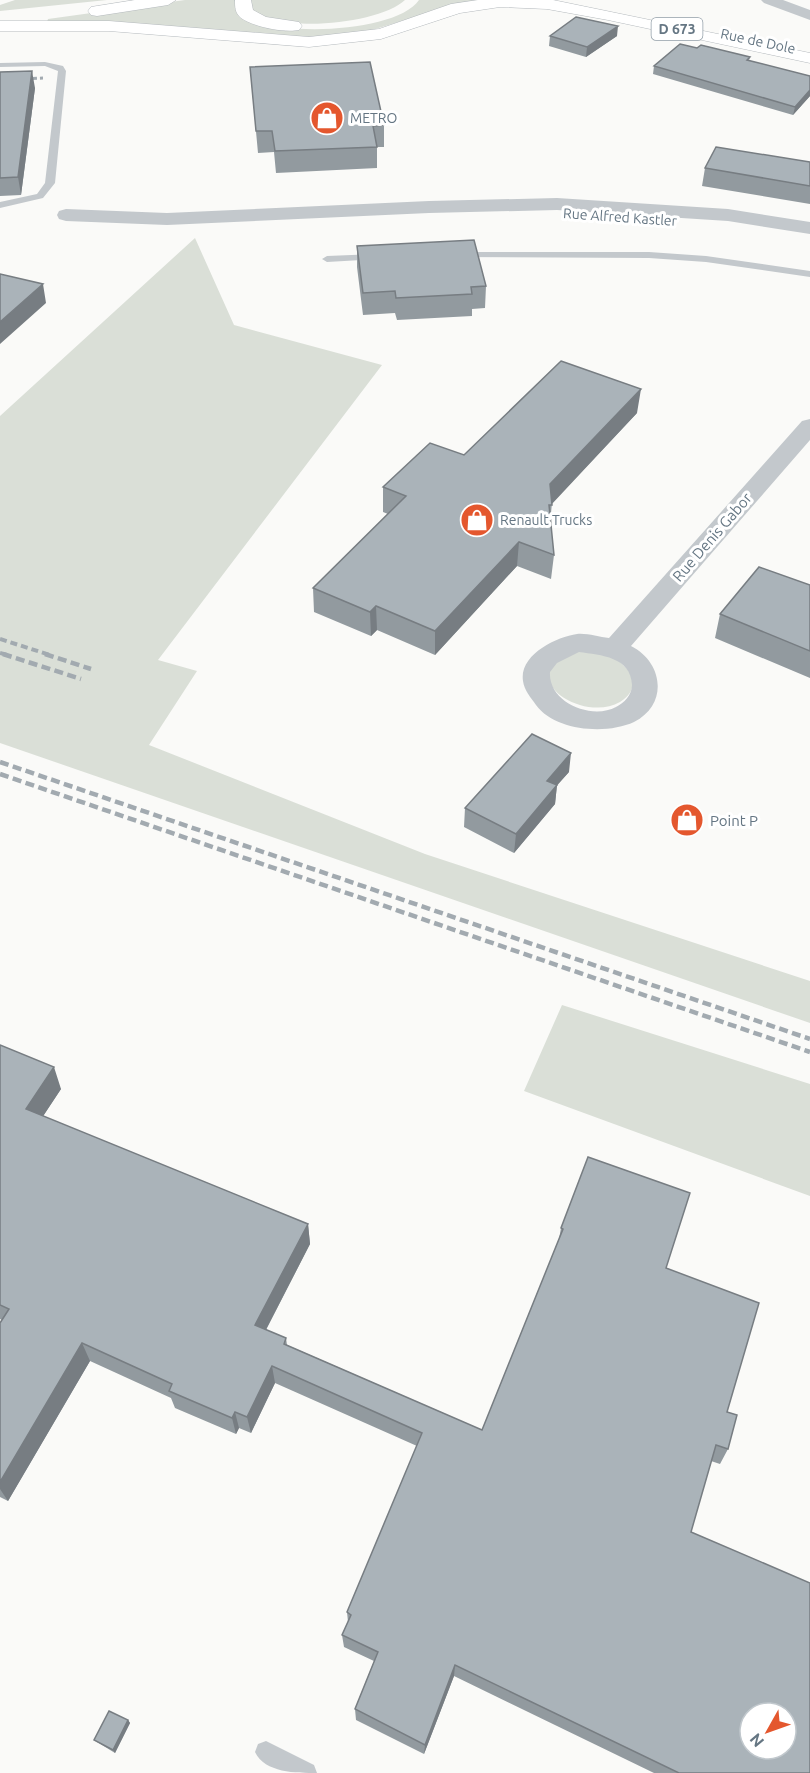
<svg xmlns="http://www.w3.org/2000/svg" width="810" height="1773" font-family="Ubuntu,sans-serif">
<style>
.green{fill:#dadfd7}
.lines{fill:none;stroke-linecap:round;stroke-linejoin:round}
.primary-casing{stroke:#b5babe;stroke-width:1}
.service{fill:#c3c8cc;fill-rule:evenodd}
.minor{fill:#c3c8cc;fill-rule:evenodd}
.primary{fill:#fff;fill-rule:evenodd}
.rail-far2{stroke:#a2aab0;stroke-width:3;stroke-dasharray:5 3;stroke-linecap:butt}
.rail-far1{stroke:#a2aab0;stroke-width:4;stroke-dasharray:7 4;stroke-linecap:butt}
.rail{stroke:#a2aab0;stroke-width:4.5;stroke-dasharray:9 4.5;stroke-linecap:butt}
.wall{fill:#929a9f}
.shaded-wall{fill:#777d82}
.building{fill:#aab3b9;stroke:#777d82;stroke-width:1.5;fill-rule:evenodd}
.labels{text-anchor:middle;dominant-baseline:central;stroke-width:6;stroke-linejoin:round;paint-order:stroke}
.shield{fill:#fff;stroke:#939fa8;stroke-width:1.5}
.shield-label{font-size:14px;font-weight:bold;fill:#657683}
.far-street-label{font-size:14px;fill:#657683;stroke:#fff}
.far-poi-label{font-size:14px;fill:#657683;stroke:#fff;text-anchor:start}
.street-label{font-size:15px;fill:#657683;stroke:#fff}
.poi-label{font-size:15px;fill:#657683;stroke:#fff;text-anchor:start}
</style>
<rect width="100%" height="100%" fill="#fafaf8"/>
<path class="green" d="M15,0h92l-107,11v-6z
M185,0h50l1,11c29,28 160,23 183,-11h73l-67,14 -53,16 -68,8 -257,-16 1,-3z
M251,0h154c-25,24 -129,35 -154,8z
M195,238l39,87 148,40 -224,295 39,11 -48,74 276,109 385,127v42l-810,-280v-327z
M580,651c8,1 20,0 27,4 21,8 39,31 13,47 -34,20 -96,-18 -61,-42 5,-4 14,-6 21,-9z
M562,1005l248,79v112l-286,-105z"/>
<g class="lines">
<defs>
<path id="primary" d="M135,0h41l-8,5 -71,11 -6,-1 -3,-4 3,-4 6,-1z
M235,0h16l2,10 13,7 33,5 3,4 -3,4c-15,3 -45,-3 -58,-12 -6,-5 -6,-11 -6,-18z
M478,0h75l257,53v10l-202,-43 -61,-11 -47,-2 -40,6 -79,26 -72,8 -200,-16h-109v-10h109l200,16 70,-8 72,-25z"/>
</defs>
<use href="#primary" class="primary-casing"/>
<path class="service" d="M45,62l18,4 3,5 -11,112 -12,15 -43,10v-6l37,-8 8,-11 13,-112 -13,-5 -45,1v-4z
M454,252h195l57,4 104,15v6l-104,-15 -57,-4 -192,-1 -5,-3z
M376,254l5,3 -2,2 -52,3 -5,-3 5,-3z
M266,1741l48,24 3,8c-21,0 -52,0 -62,-21l3,-8z"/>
<path class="minor" d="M761,0h22l27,10v10l-46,-17z
M557,198l171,11 82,13v12l-82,-13 -171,-11 -128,3 -262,12 -101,-4 -7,-2 -2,-4 2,-4 7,-2 101,4 262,-12z
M810,419v21l-179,206c32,16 38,58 3,76 -28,13 -79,9 -98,-17 -5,-7 -12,-15 -13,-24 -4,-26 33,-44 54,-47 10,-1 22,3 32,4l193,-217zM579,652c22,3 52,5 53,33 0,10 -8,18 -16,22 -24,13 -68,-4 -66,-35l7,-9z"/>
<use href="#primary" class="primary"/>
<path class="rail-far2" d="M0,80l43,-2"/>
<path class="rail-far1" d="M0,639l50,16
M0,653l7,2"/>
<path class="rail" d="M3,654l78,25
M45,654l46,15
M0,762l810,277
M0,774l810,278"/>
</g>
<path class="wall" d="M550,36h67l-31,21 -37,-11z
M697,48l53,9 -1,4 61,15v20l-17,19 -140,-41 1,-8z
M250,67l134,58v22h-7v21l-101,5 -2,-21 -16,1z
M0,72l35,16 -14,107 -21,1z
M810,162v42l-108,-18 3,-18z
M357,246l129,40 -1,22 -13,1v7l-75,4 -2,-7 -32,2 -6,-48z
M637,413l-85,90 -2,20 4,32 -3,24 -34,-13 -82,89 -58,-25 -6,6 -57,-24 -1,-24 75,-74 -5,-2v-25l81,-32z
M810,585v93l-95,-40 5,-24z
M569,772l-12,13 -2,19 -41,49 -50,-26 1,-19z
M0,1045l61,44 -18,27 265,108 2,20 -44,86 20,8 1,7 195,85 77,-191 2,-11 105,40 61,144 1,37 -8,15 -9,-3 -20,71 119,241h-156l-200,-97 -30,78 -68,-34 -1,-11 19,-48 -30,-14 -2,-12 6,-13 -1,-10 70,-166 -142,-63 -24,50 -12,-5 -3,6 -61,-26 -4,-10 -81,-37 -82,140 -8,-4v-174l2,-3 -2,-1z
M128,1720l2,3 -15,30 -18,-11 -3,-2z"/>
<path class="shaded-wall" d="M618,26l-1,10 -31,21 1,-10z
M32,71l3,17 -14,107 -3,-18z
M810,90v6l-17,19 2,-8z
M43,284l3,19 -46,41v-22z
M641,389l-4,24 -86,92 -1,-21z
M519,542l-2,24 -82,89v-24z
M376,606l1,24 -6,6 -1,-24z
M571,753l-2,19 -24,27 2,-18z
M557,785l-2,19 -41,49 2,-19z
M54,1067l7,22 -27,41 -8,-21z
M308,1224l2,20 -51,99 -4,-18z
M82,1343l8,18 -82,140 -8,-12v-7z
M272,1366l3,17 -24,50 -4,-16z
M235,1412l4,16 -3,6 -4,-16z
M455,1665l-1,11 -30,78 1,-9z
M128,1720l2,3 -15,30 -2,-3z"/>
<path class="building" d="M576,17l42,9 -31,21 -37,-11z
M680,44l17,4 4,-3 49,12 -3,3 63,16v14l-15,17 -141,-41z
M370,62l14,63 -11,1 4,21 -102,4 -3,-20h-16l-6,-64z
M32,71l-14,106 -18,1v-106z
M716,147l94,15v24l-105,-18z
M474,240l12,46 -15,1 1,7 -76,4 -1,-7 -32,2 -6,-47z
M0,274l43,10 -43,38z
M561,361l80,28 -91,95 2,21h-3l5,50 -35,-13 -84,89 -59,-25 -6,6 -57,-24 93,-92 -23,-9 47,-44 34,12z
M759,567l51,18v66l-90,-37z
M532,734l39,19 -24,28 10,4 -41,49 -51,-26z
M0,1045l54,22 -28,42 282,115 -53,101 31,13 -2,6 198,86 81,-201 -2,-1 27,-71 102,36 -24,75 93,35 -32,109 10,3 -9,34 -12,-4 -25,87 119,51v190h-131l-224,-108 -30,80 -70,-36 23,-57 -36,-17 9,-20 -4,-3 75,-179 -150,-67 -25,51 -12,-5 -3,6 -63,-27 3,-7 -90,-41 -82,139v-159l9,-14 -9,-4zM750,1713h36v36h-36z
M109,1711l19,9 -15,30 -19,-10z"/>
<defs>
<symbol id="shop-disc" viewBox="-11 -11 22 22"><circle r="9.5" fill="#e4572e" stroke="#fff"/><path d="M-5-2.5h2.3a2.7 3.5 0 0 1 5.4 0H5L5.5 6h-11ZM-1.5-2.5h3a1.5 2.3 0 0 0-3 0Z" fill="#fff"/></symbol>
</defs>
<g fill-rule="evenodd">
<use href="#shop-disc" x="308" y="99" width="38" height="38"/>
<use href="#shop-disc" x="458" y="501" width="38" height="38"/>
<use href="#shop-disc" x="668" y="801" width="38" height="38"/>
</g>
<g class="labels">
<rect class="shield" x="651.5" y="18" width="51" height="22" rx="4.5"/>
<g class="shield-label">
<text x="677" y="29">D 673</text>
</g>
<g class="far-street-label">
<text transform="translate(758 41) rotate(12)">Rue de Dole</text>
<text transform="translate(620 217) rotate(4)">Rue Alfred Kastler</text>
</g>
<g class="far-poi-label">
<text x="350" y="118">METRO</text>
<text x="500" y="520">Renault Trucks</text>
</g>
<g class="street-label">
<text transform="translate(712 537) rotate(-49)">Rue Denis Gabor</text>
</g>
<g class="poi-label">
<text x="710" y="820">Point P</text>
</g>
</g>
<g transform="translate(768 1731) rotate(230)"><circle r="28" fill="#ffffff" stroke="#c1c8cd" stroke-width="1.5"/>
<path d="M0-4.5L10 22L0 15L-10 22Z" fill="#e4572e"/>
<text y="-9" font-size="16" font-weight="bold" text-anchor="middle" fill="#657683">N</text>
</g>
</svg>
